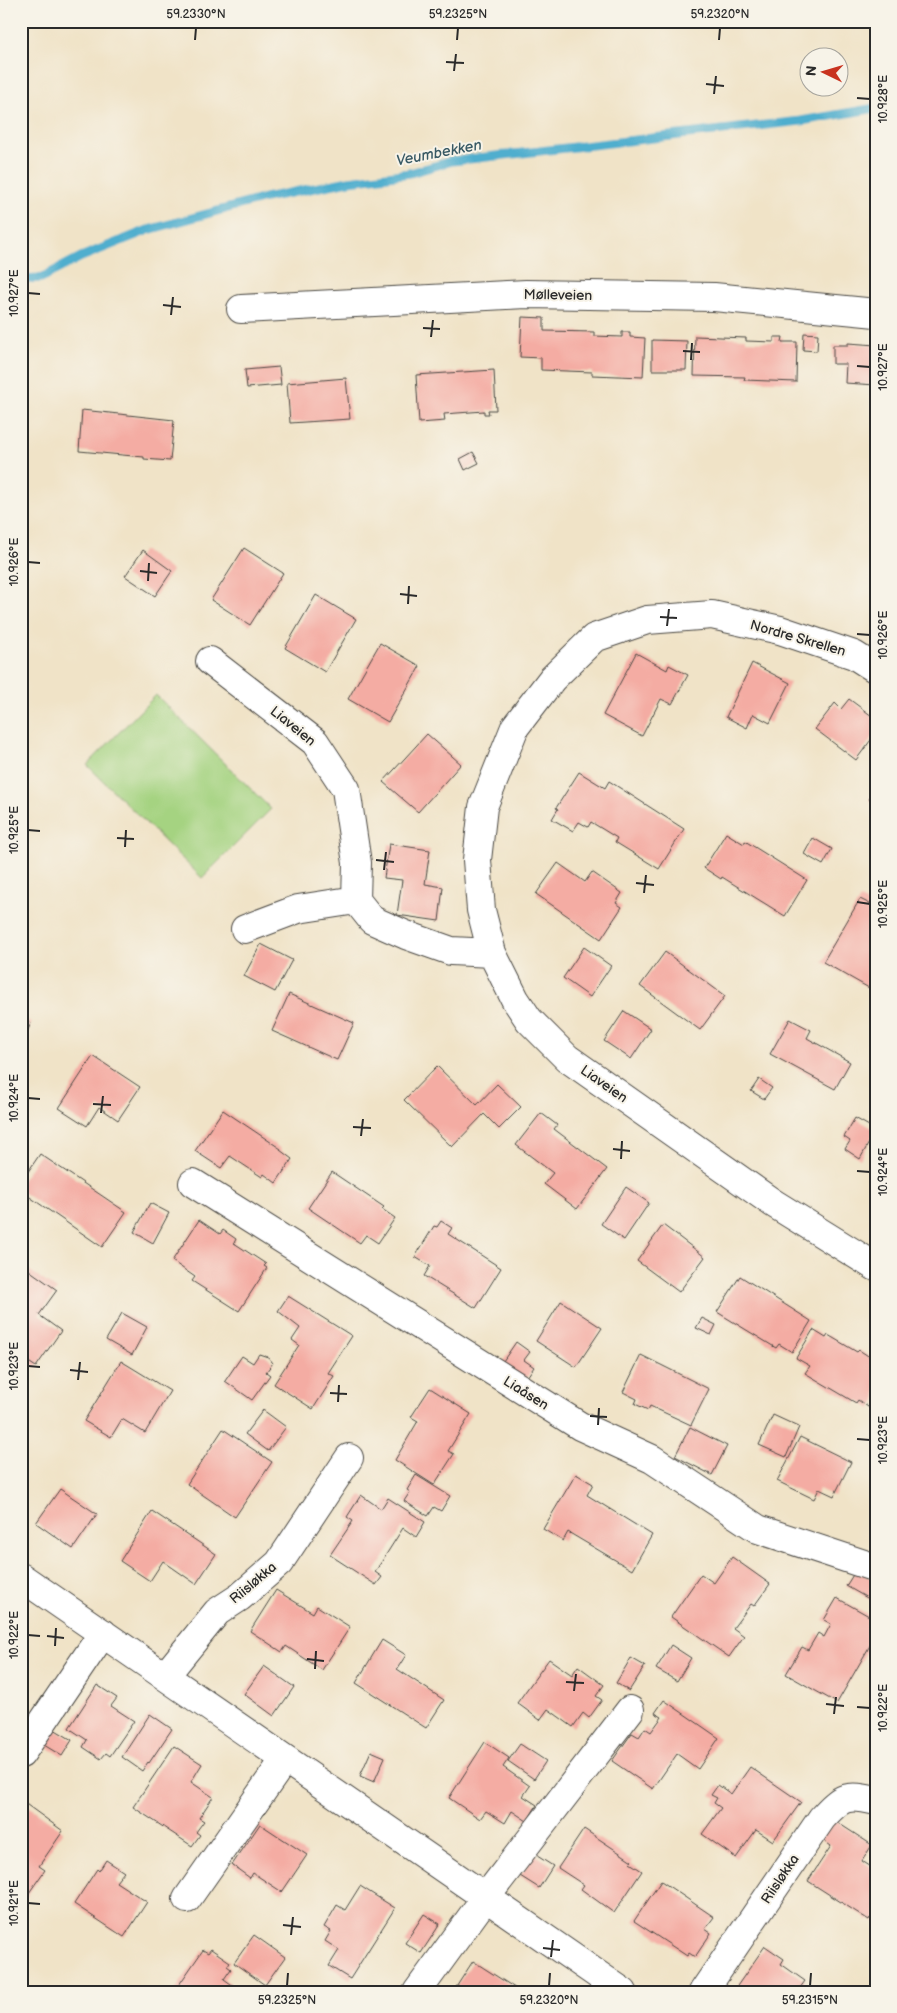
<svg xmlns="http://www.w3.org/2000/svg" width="897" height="2013" font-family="'Balsamiq Sans',sans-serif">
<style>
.green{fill:#a5d381;stroke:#687f56}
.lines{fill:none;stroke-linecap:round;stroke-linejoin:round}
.stream{stroke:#50aece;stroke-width:9}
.building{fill:#f4aca3}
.minor-casing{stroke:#494742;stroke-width:30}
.minor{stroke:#fff;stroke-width:28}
.ticks{fill:none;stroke:#2b2b2b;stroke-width:2}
.labels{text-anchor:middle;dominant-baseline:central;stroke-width:4;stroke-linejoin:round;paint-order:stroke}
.street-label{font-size:14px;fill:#2b2b2b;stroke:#f7f3e8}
.water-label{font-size:15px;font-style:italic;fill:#385964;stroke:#f7f3e8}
.neatline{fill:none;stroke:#2b2b2b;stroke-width:2}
.ticks-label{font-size:12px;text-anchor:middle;fill:#2b2b2b}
</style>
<rect width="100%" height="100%" fill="#f7f3e8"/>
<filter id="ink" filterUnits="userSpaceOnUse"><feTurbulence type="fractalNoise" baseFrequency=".02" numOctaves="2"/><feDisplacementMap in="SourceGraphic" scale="10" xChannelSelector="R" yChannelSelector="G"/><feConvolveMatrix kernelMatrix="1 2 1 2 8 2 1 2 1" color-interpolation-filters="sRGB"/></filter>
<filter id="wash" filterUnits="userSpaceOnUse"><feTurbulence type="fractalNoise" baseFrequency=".0096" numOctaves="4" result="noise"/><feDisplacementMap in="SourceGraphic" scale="20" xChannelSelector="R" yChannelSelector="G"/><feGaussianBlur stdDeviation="1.12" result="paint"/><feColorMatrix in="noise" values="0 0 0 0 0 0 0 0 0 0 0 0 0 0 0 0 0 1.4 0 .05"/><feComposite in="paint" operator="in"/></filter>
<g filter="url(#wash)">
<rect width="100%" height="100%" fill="#f0e3c7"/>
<path class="green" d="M156,695l115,114 -69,69 -115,-113z"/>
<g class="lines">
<path class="stream" d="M21,279l20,-1 40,-21 67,-27 117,-32 84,-17 61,-8 42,-12 349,-40 75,-13"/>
</g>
<g id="blocks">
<path class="building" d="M522,317l22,1v13l50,1v4l28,1v-5h8v5l15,1 -2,39 -51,-2v-3l-51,-2v-12l-21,-1z
M804,333l14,1 -1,17 -14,-1z
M695,336l51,2v3l28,1v-5h9l-1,5h15l-1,40 -52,-2 1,-3 -51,-1z
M652,340l35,1 -1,29h-34z
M848,343l28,2v40l-31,-2 1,-19h-13v-19h15z
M279,367l2,18 -34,3 -2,-18z
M494,370l2,40h-8l1,4h-5v-3l-40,3 1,7 -26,2 -3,-48z
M346,378l4,41 -60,4 -3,-40z
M82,410l92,10 -4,41 -26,-2v-2l-65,-6z
M473,452l6,11 -14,7 -5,-11z
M244,548l39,25 -33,52 -39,-25z
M143,550l29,21 -17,25 -30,-20z
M316,595l40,24 -31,53 -40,-24z
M380,643l40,23 -32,56 -40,-23z
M636,653l31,17 2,-5 19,10 -16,29 -11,-5 -19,37 -39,-21z
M752,663l38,20 -20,40 -17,-9 -6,14 -21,-11z
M849,699l27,20v14l-20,27 -41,-31 20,-26 6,6z
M427,734l34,30 -43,48 -35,-30z
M579,772l26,16 4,-7 75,48 -25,40 -44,-27 2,-4 -26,-16 -3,5 -9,-5 -6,9 -21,-12 6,-10 -2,-1z
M876,792v14l-7,-7z
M726,833l18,11 1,-3 62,39 -22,36 -63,-39 -1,2 -17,-11z
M813,838l19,11 -9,16 -19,-11z
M389,844l41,6 -5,34 18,3 -4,34 -42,-6 5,-35 -18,-2z
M558,863l27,19 7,-10 30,21 -6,10 6,4 -21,32 -65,-45z
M860,899l16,8v85l-53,-30z
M261,944l31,16 -17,32 -31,-16z
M584,947l27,19 -21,31 -27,-19z
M665,952l60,44 -25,34 -60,-44z
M289,994l65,29 -17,37 -65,-29z
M624,1011l27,18 -20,30 -27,-18z
M21,1019l10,4 -10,23z
M790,1019l21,11 -4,8 43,24 -15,27 -65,-35z
M93,1056l47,31 -22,33 -19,-13 -12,19 -28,-18z
M437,1066l40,39 20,-21 24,23 -22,22 -15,-15 -32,33 -48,-47z
M759,1079l13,9 -8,11 -13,-8z
M223,1110l58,39 -1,1 12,9 -16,24 -12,-9 -2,3 -32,-21 -9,12 -26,-17z
M541,1113l16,12 -3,4 53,40 -30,40 -33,-25 9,-11 -37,-28z
M855,1118l21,12 -16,29 -15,-10 5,-8 -6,-4z
M40,1154l86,58 -24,35 -81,-56v-9z
M332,1172l52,35 -2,2 13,9 -17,25 -12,-8 -6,8 -52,-35z
M626,1187l23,16 -25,37 -23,-16z
M150,1203l19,10 -16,30 -19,-11z
M199,1220l21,14 3,-4 13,9 -2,4 32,21 -2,2 3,2 -28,43 -47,-30 3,-4 -23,-16z
M441,1221l11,7 -4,6 53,34 -25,40 -52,-32 6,-10 -15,-9 19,-31 3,1z
M663,1225l42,32 -26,35 -42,-31z
M26,1268l31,22 -18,25 22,16 -25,36 -15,-10v-85l2,1z
M740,1276l71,45 -19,31 -13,-8 -3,4 -59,-36z
M288,1296l64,40 -24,37 6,3 -21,33 -39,-25 25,-39 -7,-5 8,-12 -22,-17z
M561,1301l41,27 -26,39 -40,-26z
M122,1313l25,14 -15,28 -26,-15z
M702,1318l14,7 -5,10 -15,-7z
M813,1330l13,8 2,-3 29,17 2,-2 17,11v40l-5,8 -13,-9 -2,3 -51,-30 5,-7 -14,-8z
M516,1342l14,10 -6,8 10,7 -9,13 -24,-16z
M259,1354l9,3 5,6 -7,9 4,3 -18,25 -27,-19 17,-25 11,7z
M641,1355l68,34 -18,36 -41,-19 -2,4 -13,-6 2,-5 -14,-7z
M121,1361l49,30 -25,42 -23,-14 -11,18 -27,-16z
M430,1388l41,26 -23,37 6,3 -20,31 -39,-25 23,-39 -7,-4z
M263,1410l23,17 -18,24 -23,-17z
M773,1415l26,12 -13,30 -27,-12z
M690,1427l37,19 -15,29 -37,-19z
M223,1429l49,33 -37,55 -48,-33z
M800,1437l51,25 -17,34 -15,-7 -5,10 -37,-18z
M576,1474l17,10 -6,11 65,40 -20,35 -64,-38 -5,9 -20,-12z
M416,1475l34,21 -9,15 -7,-4 -6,9 -24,-15 6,-9 -3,-2z
M60,1489l37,25 -24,35 -37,-26z
M361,1495l20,14 7,-11 37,24 -9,15 -13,-9 -28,44 7,5 -6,8 -46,-30 23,-34 -6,-4z
M152,1511l64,43 -20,30 -33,-23 -13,20 -30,-20z
M732,1557l38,27 -16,22 -3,-2 -18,24 11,8 -15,21 -58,-40 30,-43 13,9z
M856,1570l20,11v22l-30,-17z
M276,1590l37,23 4,-7 33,21 -28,43 -36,-24 -4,6 -32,-21z
M837,1598l39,22v15l-39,68 -51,-29 16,-27 6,3 10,-17 6,4 7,-13 -7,-4z
M382,1640l24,15 -9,14 47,31 -18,28 -70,-45z
M671,1645l20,13 -14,23 -21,-12z
M631,1658l14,8 -16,25 -13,-8z
M549,1659l23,16 6,-9 26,19 -8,11 6,4 -13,18 -6,-5 -10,14 -25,-18 -8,11 -23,-17z
M264,1666l30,21 -20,29 -30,-22z
M97,1685l20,13 -6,8 23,15 -24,35 -4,-3 -5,6 -18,-12 4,-7 -18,-12z
M664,1700l55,38 -21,31 -21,-15 -24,35 -41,-28 20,-28 7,4 6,-9 6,4 11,-15 -7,-4z
M150,1714l22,15 -23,34 -1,-1 -6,9 -20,-14z
M54,1729l18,11 -10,16 -18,-11z
M485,1742l24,16 -6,9 27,19 -7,10 14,9 -10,16 -15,-10 -7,12 -19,-12 -6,8 -31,-21z
M520,1744l26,17 -12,18 -26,-18z
M174,1746l28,18 -11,18 22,15 -14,21 5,3 -8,11 4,3 -8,11 -59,-39z
M371,1751l14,6 -11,25 -14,-6z
M750,1767l51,35 -28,39 -17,-11 -20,28 -34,-24 19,-26 -7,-5 3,-5 -6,-3 7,-10 13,9z
M23,1802l40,29 -24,35 6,4 -21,30 -3,-2v-93z
M832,1819l40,26 -10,16 14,9v52l-6,-4 -1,2 -61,-39 23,-35 -11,-8z
M260,1824l47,31 -25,37 -29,-19 -3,5 -18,-13z
M584,1829l48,32 -2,2 12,8 -28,42 -33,-24 3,-4 -26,-17z
M534,1854l19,12 -14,22 -19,-12z
M106,1860l18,12 -8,10 31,20 -23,35 -50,-33 23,-35 2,2z
M661,1881l53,36 -9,12 6,4 -16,24 -6,-4 -2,3 -53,-35z
M360,1886l35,22 -45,71 -21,-13 10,-16 -14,-9 6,-10 -7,-4 13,-22 8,5z
M424,1914l16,10 -19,29 -16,-10z
M254,1935l31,22 -20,28 -31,-22z
M765,1946l19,13 -3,5 24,17 -8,11h-58l-4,-3z
M211,1949l19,13 -3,4 4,3 -7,10 18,13h-68l29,-42 5,3z
M473,1961l48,31h-68z
M21,1984l8,5 4,3h-12z"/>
</g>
</g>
<g filter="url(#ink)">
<use href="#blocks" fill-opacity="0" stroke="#494742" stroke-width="1"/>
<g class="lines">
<defs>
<path id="minor" d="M241,309l285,-15 188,3 162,16
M210,661l105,81 31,47 11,74 -1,37
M876,669l-22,-14 -74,-25 -68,-15 -65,5 -53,18 -42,41 -37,48 -32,80 -6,53 4,50 11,43 23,46 14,21 38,38 206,145 103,64
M245,929l53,-20 58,-9 16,20 34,15 45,16 41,2
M193,1183l387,243 72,33 106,70 118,39
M21,1577l602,415
M165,1676l52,-64 23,-15 39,-34 70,-105
M21,1754l82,-121
M187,1899l98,-140
M417,1992l69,-95 144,-187
M703,1992l119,-174c20,-22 25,-24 54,-17"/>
</defs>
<use href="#minor" class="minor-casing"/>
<use href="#minor" class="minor"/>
</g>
</g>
<path class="ticks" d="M195,40l1,-12M457,40l1,-12M719,40l1,-12M446,62l18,1M454,71l2,-17M706,84l18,2M714,94l2,-18M857,98l13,1M28,293l12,1M163,305l18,2M171,315l2,-18M423,328l17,1M431,337l2,-17M683,351l17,1M691,360l1,-17M857,366l13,1M28,562l12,1M140,571l17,2M148,581l1,-18M400,594l17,2M408,604l1,-18M660,617l17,1M667,626l2,-17M857,634l13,1M28,830l12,1M117,838l17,1M125,847l1,-17M376,860l18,2M384,870l2,-18M636,883l18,2M644,893l2,-18M857,902l13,2M28,1098l12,1M93,1104l18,1M101,1113l2,-17M353,1127l18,1M361,1136l2,-17M613,1149l17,2M621,1159l1,-18M857,1171l13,1M28,1366l12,1M70,1370l18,2M78,1380l2,-18M330,1393l17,1M338,1402l1,-17M590,1416l17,1M598,1425l1,-17M857,1439l13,1M28,1635l12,1M47,1636l17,2M55,1646l1,-18M307,1659l17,2M315,1669l1,-18M566,1682l18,1M574,1691l2,-17M826,1704l18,2M857,1707l13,1M834,1714l2,-17M28,1903l12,1M283,1925l18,2M291,1935l2,-18M543,1948l17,2M551,1957l2,-17M287,1986l1,-13M549,1986l1,-13M810,1986l1,-13"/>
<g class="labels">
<g class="street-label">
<text transform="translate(558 295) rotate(1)">Mølleveien</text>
<text transform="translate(798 638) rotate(16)">Nordre Skrellen</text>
<text transform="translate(293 726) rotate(39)">Liaveien</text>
<text transform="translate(604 1084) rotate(35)">Liaveien</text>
<text transform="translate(526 1393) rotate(32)">Liaåsen</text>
<text transform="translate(253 1583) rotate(-40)">Riisløkka</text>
<text transform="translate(780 1879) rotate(-56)">Riisløkka</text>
</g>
<g class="water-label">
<text transform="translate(439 153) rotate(-11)">Veumbekken</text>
</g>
</g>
<rect width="897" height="2013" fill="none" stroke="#f7f3e8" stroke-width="55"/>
<g transform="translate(824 72) rotate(275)"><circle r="24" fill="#f7f3e8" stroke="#a5a39c"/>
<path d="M0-4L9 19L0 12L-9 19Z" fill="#c8321e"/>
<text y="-8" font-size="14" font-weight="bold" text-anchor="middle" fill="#2b2b2b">N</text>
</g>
<rect x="28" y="28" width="842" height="1958" class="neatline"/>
<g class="ticks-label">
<text x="196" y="18">59.2330°N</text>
<text x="458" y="18">59.2325°N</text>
<text x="720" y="18">59.2320°N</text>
<text transform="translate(883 99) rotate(-90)" y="4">10.928°E</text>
<text transform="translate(14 293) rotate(-90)" y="4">10.927°E</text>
<text transform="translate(883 367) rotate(-90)" y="4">10.927°E</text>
<text transform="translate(14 562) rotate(-90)" y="4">10.926°E</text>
<text transform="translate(883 635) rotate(-90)" y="4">10.926°E</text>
<text transform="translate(14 830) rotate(-90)" y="4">10.925°E</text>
<text transform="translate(883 904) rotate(-90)" y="4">10.925°E</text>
<text transform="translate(14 1098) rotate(-90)" y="4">10.924°E</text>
<text transform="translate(883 1172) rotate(-90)" y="4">10.924°E</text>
<text transform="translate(14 1366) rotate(-90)" y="4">10.923°E</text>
<text transform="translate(883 1440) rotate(-90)" y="4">10.923°E</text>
<text transform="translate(14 1635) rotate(-90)" y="4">10.922°E</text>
<text transform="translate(883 1708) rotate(-90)" y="4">10.922°E</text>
<text transform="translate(14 1903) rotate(-90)" y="4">10.921°E</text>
<text x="287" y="2004">59.2325°N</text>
<text x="549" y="2004">59.2320°N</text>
<text x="810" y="2004">59.2315°N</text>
</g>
</svg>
